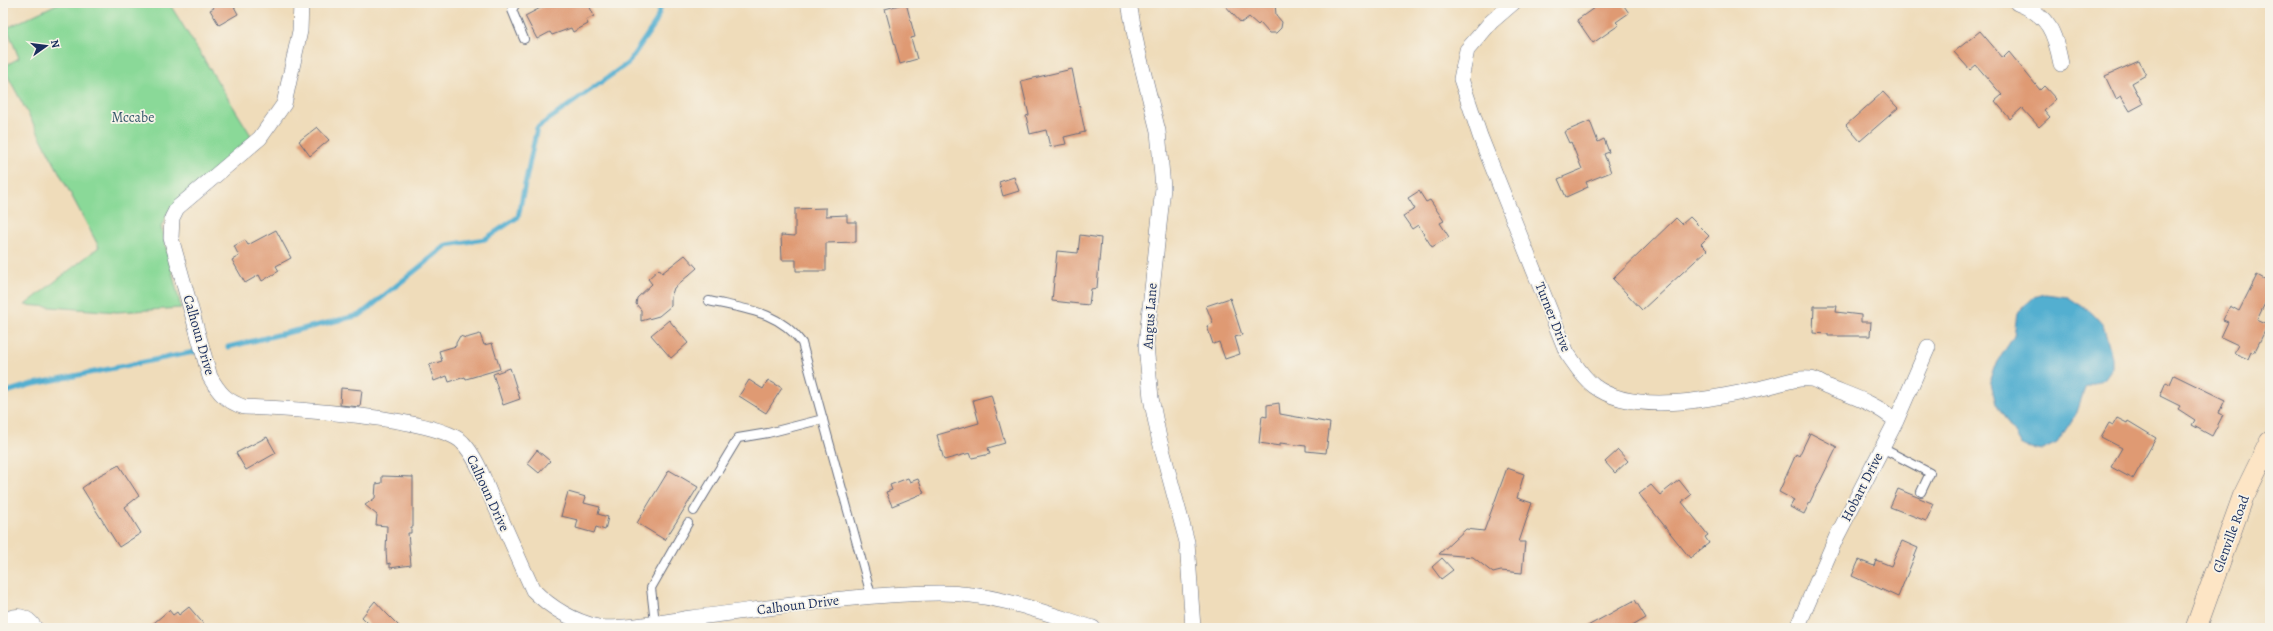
<svg xmlns="http://www.w3.org/2000/svg" width="2273" height="631" font-family="Alegreya,serif">
<style>
.green{fill:#8ad998;stroke:#52847b}
.water{fill:#52afd0;stroke:#366f97}
.lines{fill:none;stroke-linecap:round;stroke-linejoin:round}
.stream{stroke:#52afd0;stroke-width:5}
.building{fill:#df9a73}
.service-casing{stroke:#656c7e;stroke-width:10}
.minor-casing{stroke:#656c7e;stroke-width:16}
.secondary-casing{stroke:#656c7e;stroke-width:22}
.service{stroke:#fff;stroke-width:8}
.minor{stroke:#fff;stroke-width:15}
.secondary{stroke:#fde5c5;stroke-width:21}
.labels{text-anchor:middle;dominant-baseline:central;stroke-width:3.5;stroke-linejoin:round;paint-order:stroke}
.park-label{font-size:14px;fill:#375a6c;stroke:#f7f3e8}
.street-label{font-size:14px;fill:#1b2f5e;stroke:#f7f3e8}
</style>
<rect width="100%" height="100%" fill="#f7f3e8"/>
<filter id="ink" filterUnits="userSpaceOnUse"><feTurbulence type="fractalNoise" baseFrequency=".025" numOctaves="2"/><feDisplacementMap in="SourceGraphic" scale="8" xChannelSelector="R" yChannelSelector="G"/><feConvolveMatrix kernelMatrix="1 2 1 2 8 2 1 2 1" color-interpolation-filters="sRGB"/></filter>
<filter id="wash" filterUnits="userSpaceOnUse"><feTurbulence type="fractalNoise" baseFrequency=".012" numOctaves="4" result="noise"/><feDisplacementMap in="SourceGraphic" scale="16" xChannelSelector="R" yChannelSelector="G"/><feGaussianBlur stdDeviation="0.9" result="paint"/><feColorMatrix in="noise" values="0 0 0 0 0 0 0 0 0 0 0 0 0 0 0 0 0 1.4 0 .05"/><feComposite in="paint" operator="in"/></filter>
<g filter="url(#wash)">
<rect width="100%" height="100%" fill="#efdcba"/>
<path class="green" d="M59,3h110l83,134 -84,76 -7,14 20,81 -64,4 -92,-7 74,-58 -96,-180 16,-9 -12,-30z"/>
<path class="water" d="M2045,294l23,3 24,16 11,12 9,32v11l-7,10 -20,10 -9,26 -19,29 -15,7 -16,-3 -6,-3 -24,-41 -6,-24 4,-12 20,-31 3,-23 17,-16z"/>
<g class="lines">
<path class="stream" d="M228,347l132,-32 87,-70 38,-6 33,-22 19,-89 91,-65 28,-41 6,-19
M3,393l26,-8 165,-33"/>
</g>
<g id="blocks">
<path class="building" d="M211,3h21l6,11 -19,11 -9,-15 4,-2z
M550,3h38l6,13 -8,4 2,4 -15,8 -2,-4 -19,7 -2,-3 -13,7 -12,-23z
M906,3l9,34 -4,1 6,21 -17,5 -15,-55z
M1223,3h52l1,12 6,7 -1,6 -5,5h-7l-9,-10 -2,2 -9,-8 -8,6z
M1601,3h21l7,10 -13,9 3,3 -26,18 -16,-23z
M1980,31l23,27 6,-6 31,38 4,-4 12,13 -12,11 6,7 -11,10 -17,-19 -12,11 -15,-18 7,-6 -26,-30 -6,5 -16,-18z
M2139,61l7,14 -14,8 11,21 -13,7 -9,-15 -5,3 -11,-23z
M1072,69l13,63 -21,5 2,7 -16,3 -4,-17 -16,4 -4,-18 3,-1 -8,-34z
M1883,92l15,16 -38,33 -14,-16z
M1590,121l8,21 6,-3 5,13 -5,2 7,18 -25,10 2,5 -22,10 -8,-18 24,-10 -11,-27 -2,1 -5,-11z
M317,127l12,13 -19,16 -11,-15z
M1014,177l5,14 -16,5 -4,-14z
M1419,191l7,11 4,-2 14,21 -4,2 9,14 -17,10 -14,-22 -6,4 -9,-13 12,-7 -7,-11z
M826,208v8l21,-1v7h9v20l-30,1v28h-30v-11h-14l-1,-25 14,1v-27z
M1690,217l19,19 -8,8 6,6 -65,60 -29,-31 63,-61 6,6z
M276,230l15,28 -15,8 3,5 -17,10 -3,-6 -14,8 -13,-23 7,-4 -5,-10 11,-6 3,5z
M1080,235l21,3 -4,50 -6,1 -2,16 -37,-4 5,-50 21,2z
M685,255l12,13 -23,20 -3,9v9l-12,10 -18,5v-11l-5,-6 1,-6 15,-14 -4,-5 11,-10 3,4z
M2257,275l13,7v11l-13,27 11,5 -14,28 -3,-1 -3,7 -14,-6 4,-8 -17,-8 7,-15 -5,-2 7,-14 9,5z
M1230,298l12,37 -7,2 5,17 -15,5 -6,-17 -6,2 -6,-18 6,-3 -7,-17z
M1814,306h23l-1,6 25,3v7h10l-1,14h-42v-2l-15,-1z
M669,320l19,23 -17,15 -20,-23z
M480,334l4,11 8,-2 8,26 -34,10 -1,-2 -16,5 -2,-6 -13,5 -5,-16 13,-4 -3,-10 17,-5v-3l4,-7 6,2z
M510,368l10,31 -17,6 -10,-31z
M2174,375l51,25 -6,13 4,2 -11,21 -20,-11 3,-5 -17,-11 2,-3 -20,-10 6,-14 4,2z
M749,380l14,9 5,-9 14,8 -16,25 -27,-17z
M341,388l21,2 -2,17 -20,-2z
M991,395l14,48 -17,5 2,6 -18,4 -2,-5 -26,7 -7,-25 42,-12 -6,-23z
M1279,403l1,11 50,9 -4,30 -20,-2v-5l-26,-3v3l-21,-3 3,-27 5,1v-12z
M2117,418l10,5 1,-2 28,17 -23,41 -22,-12 11,-19 -21,-11 8,-14 4,2z
M1810,433l27,14 -33,67 -14,-7 4,-7 -15,-8 17,-38 3,2z
M267,437l9,16 -30,17 -10,-17z
M537,450l13,11 -11,12 -12,-10z
M1618,450l10,11 -13,12 -10,-11z
M119,465l20,31 -14,11 16,26 -22,14 -37,-59 18,-13z
M1507,468l17,6 -7,24 15,5 -13,39h6l-3,31 -21,-2 -8,2 -20,-16 -34,-3 27,-25 18,2z
M669,470l29,17 -33,53 -28,-17z
M382,476l31,1v50h-2v6h-3l3,32 -21,3v-5l-3,1 -1,-13 1,-25 -11,-1 1,-10 -12,-10 10,-7 1,-14 6,-1z
M908,478l2,4 8,-3 6,14 -32,13 -6,-14 6,-2 -2,-5z
M1679,480l12,15 -9,7 26,33 -3,2 4,6 -19,15 -51,-64 12,-9 9,10z
M1898,489l36,15 -8,17 -36,-14z
M568,492l18,5 -2,6 16,4 -2,7 10,3 -3,13 -9,-3 -2,6 -18,-5 2,-8 -17,-4z
M1902,541l16,7 -20,49 -46,-21 7,-16 15,6 2,-6 15,6z
M1442,558l11,12 -12,9 -9,-12z
M1635,600l11,18 -17,10h-45z
M375,601l11,12 15,15h-28l-11,-11z
M189,607l18,21h-59l21,-18 4,5 4,-3 2,3z"/>
</g>
</g>
<g filter="url(#ink)">
<use href="#blocks" fill-opacity="0" stroke="#656c7e" stroke-width="1"/>
<g class="lines">
<defs>
<path id="service" d="M516,3l-4,7 12,29
M709,301c36,8 70,10 93,42l69,252
M1882,448l48,25 -9,19
M694,511l44,-73 30,-5 55,-14
M655,623l-4,-35 37,-65"/>
<path id="minor" d="M301,3l-1,28 -16,73 -24,34 -83,70 -5,10 -1,20 39,139c9,16 16,24 34,30 38,1 196,10 219,36 14,15 21,37 29,56 14,30 27,61 41,91 18,18 40,31 65,37 19,4 72,-6 93,-9 82,-10 164,-24 247,-25 54,-1 104,19 155,35
M1129,3l8,44 21,84 5,57 -17,157 5,53 8,40 28,104 6,86
M1513,3l-22,19 -24,28 -6,29 19,57 87,217c8,11 16,25 27,33 41,31 122,12 168,2 15,-3 33,-11 48,-9 6,0 13,6 19,8 25,10 46,16 67,34
M2017,3c32,12 38,30 44,61
M3,622c12,-9 24,-7 32,6
M1797,628l39,-90 60,-117 32,-74"/>
<path id="secondary" d="M2196,628l47,-131 27,-55"/>
</defs>
<use href="#service" class="service-casing"/>
<use href="#minor" class="minor-casing"/>
<use href="#secondary" class="secondary-casing"/>
<use href="#service" class="service"/>
<use href="#minor" class="minor"/>
<use href="#secondary" class="secondary"/>
</g>
</g>
<g class="labels">
<g class="park-label">
<text x="133" y="117">Mccabe</text>
</g>
<g class="street-label">
<text transform="translate(1150 316) rotate(-86)">Angus Lane</text>
<text transform="translate(1553 317) rotate(68)">Turner Drive</text>
<text transform="translate(199 335) rotate(74)">Calhoun Drive</text>
<text transform="translate(1862 487) rotate(-63)">Hobart Drive</text>
<text transform="translate(488 493) rotate(65)">Calhoun Drive</text>
<text transform="translate(2231 534) rotate(-70)">Glenville Road</text>
<text transform="translate(798 605) rotate(-7)">Calhoun Drive</text>
</g>
</g>
<rect width="2273" height="631" fill="none" stroke="#f7f3e8" stroke-width="16"/>
<g transform="translate(46 46) rotate(76)" stroke="#f7f3e8" stroke-width="3" paint-order="stroke">
<path d="M0-3L7 15L0 10L-7 15Z" fill="#1b2f5e"/>
<text y="-6" font-size="11" font-weight="bold" text-anchor="middle" fill="#1b2f5e">N</text>
</g>
</svg>
